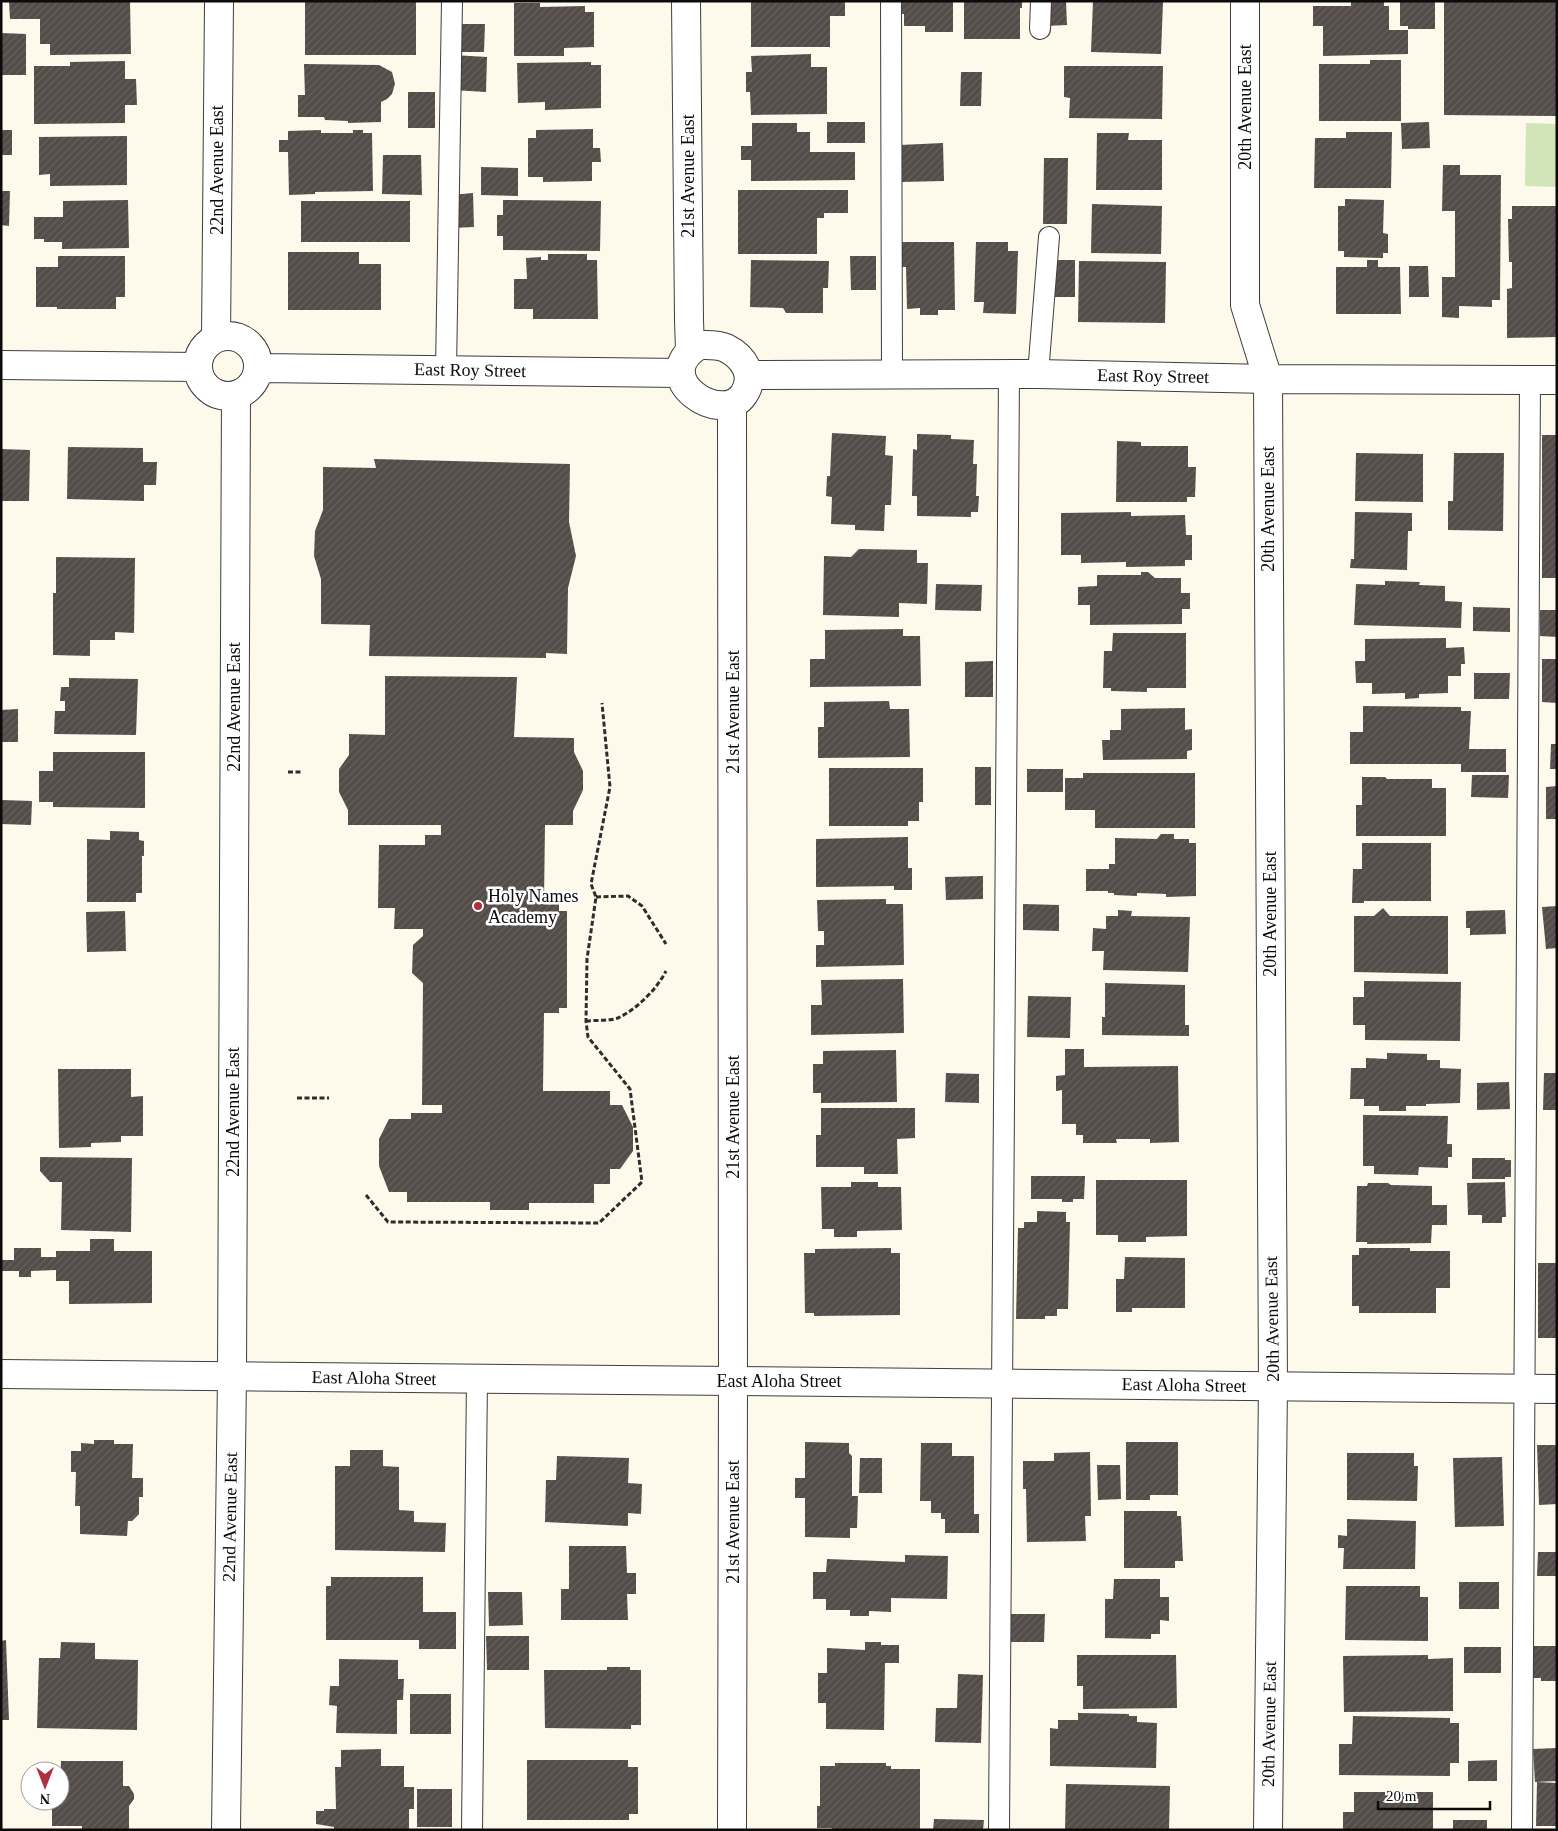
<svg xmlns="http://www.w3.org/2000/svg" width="1558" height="1831" font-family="Georgia,serif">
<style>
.garden{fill:#d1e5b8}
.building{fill:url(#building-hatch)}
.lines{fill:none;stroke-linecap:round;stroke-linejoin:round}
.service-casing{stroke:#3e3e3e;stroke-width:22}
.minor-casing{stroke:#3e3e3e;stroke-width:30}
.tertiary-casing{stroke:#3e3e3e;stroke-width:30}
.path{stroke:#2d2d2d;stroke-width:3;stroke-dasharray:5 2.5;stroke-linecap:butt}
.service{stroke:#fff;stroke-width:20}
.minor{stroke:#fff;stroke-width:28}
.tertiary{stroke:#fff;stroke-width:28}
.poi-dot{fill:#af2f3c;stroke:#fff;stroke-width:2}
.labels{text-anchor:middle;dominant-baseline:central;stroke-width:5;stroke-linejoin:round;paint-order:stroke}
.street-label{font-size:18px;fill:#0b0b0b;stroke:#fff}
.poi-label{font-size:18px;fill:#0b0b0b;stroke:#fff;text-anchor:start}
</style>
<defs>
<pattern id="building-hatch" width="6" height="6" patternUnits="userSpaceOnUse" patternTransform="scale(1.25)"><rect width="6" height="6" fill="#534c48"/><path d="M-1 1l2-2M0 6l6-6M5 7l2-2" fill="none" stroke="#67615e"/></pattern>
</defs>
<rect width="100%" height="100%" fill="#fdf9eb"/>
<path class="garden" d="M1526,123l31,1v63l-32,-1z"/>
<path class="building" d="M9,1h121l1,53 -81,1v-11h-10v-25h-30z
M305,1h111v54h-111z
M751,1h94v15h-15v31h-79z
M896,1h57v31h-28v-6h-21v-12h-8z
M964,1h58v7h-2v31h-56z
M1046,1h20l1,24 -21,1z
M1093,1l70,1 -2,52 -70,-2z
M1351,1h33v5h5v24h19v24l-85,2v-30h-10v-20h38z
M1400,1h35v28h-27v-3h-8z
M1444,1h113v115l-113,-1z
M514,3h26v4l45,-1v6h9v35l-30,1v8h-50z
M455,24h30l-1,28h-29z
M1,33l25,1v41h-25z
M811,54v13h16v47l-76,1 -1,-23h-4v-20h6l-1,-16z
M453,55l34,2 -1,35 -34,-2z
M1370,60h31v61h-82v-57h51z
M125,61v18h11l1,26h-12v18l-91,1v-58h36v-4z
M591,62v3h10v43l-56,2v-8l-27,1 -1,-40z
M304,64l75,1 13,7 3,12 -3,10 -5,5 -6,3v20l-33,1v-2l-23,-1 -1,-3h-26v-22h7z
M1064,66h99l-1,53 -93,-1 1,-20 -6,-1z
M961,72h21l-1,34h-21z
M408,92h27v36h-27z
M827,122h38v21h-38z
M1429,122l1,26 -28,1 -1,-26z
M752,123h45v9h13v20h45v28l-104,1v-21h-10v-14h11z
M593,129v19h7l1,14h-9v19l-49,1v-5h-15v-39h8v-8z
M1,130h11v25h-11z
M321,130v3h32v-3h10v3h9l1,58 -58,1v2l-26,1 -1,-43h-9v-12h9v-9z
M1346,132h46l-1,56h-77l1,-50h31z
M1097,133h32l-1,7h34v50h-66z
M127,136v49l-77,1v-12l-11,1v-38z
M943,143l1,38 -43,1 -1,-37z
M383,155h38l1,40 -40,-1z
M1044,158h24l-1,66h-24z
M1443,165h17v10h41l-1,125h-8v7l-33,-1v12l-17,-1v-40h13v-66h-13z
M481,167l37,1v28l-37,-1z
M738,190h110v23h-24v5h-7v36h-79z
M1,191h9l-1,35 -8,-1z
M473,193l1,34 -22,1 -1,-33z
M1345,199l39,1 -1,33 5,1v19h-5v5l-39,-1v-6h-6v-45h7z
M128,200l1,48 -67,1v-7h-18v-3h-10v-22h29v-16z
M503,200l98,1 -1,50 -97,-1v-14h-6v-21h6z
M301,201h109v41h-109z
M1092,204l70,2 -1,48 -70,-1z
M1512,206h45v131l-50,1v-49l5,-1v-26h-3l-1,-43h4z
M899,242h55l1,68h-17v5h-18v-7l-13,1 -1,-42h-7z
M976,242h32v9h10l-2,63 -33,-1 1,-11h-10z
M288,252h71v12h22v46h-93z
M548,254h39v6h10l1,59h-65v-10h-19v-30h13l-1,-21 15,-1v3h7z
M58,256h67v41h-9v12h-59v-2h-21v-40h22z
M850,256h26v34h-25z
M751,260l78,1 -1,27h-5v25h-37l-3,-5 -33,-1z
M1050,260h25v37h-24z
M1367,260h11v7h22l1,47h-65v-47h31z
M1079,261l87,1 -1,61 -87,-1z
M1409,266h19l1,31h-20z
M832,433l54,3 -1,19 8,1 -2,49h-6l-1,26 -29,-1v-5l-24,-1 1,-27 -6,-1 1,-20h3z
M917,434l34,1v4l23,1 -1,24h4l-1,32h3l-1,16h-7v5l-54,-1v-20h-5l1,-47 4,1z
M1542,435h15v143h-15z
M1117,441l24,1v4h47v21h8l-1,30h-8v5h-71z
M68,447l75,1v14h14l-1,23h-12v16l-77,-2z
M1,449l29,1 -1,51h-28z
M1356,453l67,1v48l-68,-1z
M1454,453h50l-1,78 -55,-1v-29h5z
M374,459l196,5 -1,58 7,34 -8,32 -1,66 -21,-1v5l-177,-2 1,-31 -49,-1v-45l-7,-23 1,-25 8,-21v-43l53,1z
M1131,512v4l54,-1 1,20h6v25h-7v6l-59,1v-5l-45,1v-8h-20v-42z
M1355,512l57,1v18h-4l-1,39 -57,-2 1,-9h3z
M859,549l58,1v13h11l-1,41 -28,-1v14l-76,-2 1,-59 27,1z
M56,557l79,1 -1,75 -19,-1v8h-25v16l-37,-1v-62h3z
M1141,572h7l7,6h26v15h9v16h-8v15l-92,1v-20h-12v-18l19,-1v-11h44z
M1385,581l35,1 -1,3 26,1v15l17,1 -1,26 -107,-3 2,-41 29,1z
M936,584l46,1 -1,26 -46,-1z
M1473,607l37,1v24l-37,-1z
M1540,610h17v27l-17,-1z
M903,629v7h17l1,50 -111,1v-28h15v-29z
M1113,633h73v55h-39v4l-36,-1v-3h-8l1,-37h8z
M1446,638v10l18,-1 1,17h-4v12h-13v17l-29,1v4l-14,1v-6l-33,1v-11h-16l-1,-22h10v-22z
M1542,659h15v44l-15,-1z
M993,661v36h-28v-35z
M1474,673h36l-1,26h-35z
M385,676l132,1 -3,60 60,1v14l9,19v19l-10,21v14h-28l-1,75h15v11h8v97h-8v5h-15l-1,78h67v14h12l11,22v24l-13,18h-10v15h-16v19h-65v7h-39v-8h-83v-10h-18l-10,-26v-27l10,-20h22v-6h31v-8h-20l1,-122 -11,-10 1,-28 10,-9v-7h-29l1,-21h-17l1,-63h46v-10h16v-10h-93v-15l-9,-18v-23l10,-14v-21l36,1z
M69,678l69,1 -2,56 -82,-1 1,-23h10v-10h-5l1,-14h8z
M889,701l1,8h19l1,48 -92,1v-31h6v-25z
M1363,706l98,1v4h10l-2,38h37v23h-45v-8h-111v-32h13z
M1185,708v22l7,-1v21l-5,1v8l-84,1 -1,-20h8v-10h11v-21z
M18,709v33h-17v-32z
M1551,744h6v25h-7z
M53,752h92v56l-92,-1v-5h-14v-31h14z
M975,767h16v38h-16z
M829,768h94v34h-4v19h-11v5h-79z
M1027,769h36v23h-36z
M1083,773h112v55h-100v-18h-30v-32h18z
M1472,775h37l-1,23 -37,-1z
M1362,777h23l2,2h45v9h14v48h-90v-31h6z
M1557,786v33h-11v-32z
M1,800l31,1 -1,24 -30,-1z
M110,831l29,1v8l5,1v15h-2v37h-6v9h-49v-63l23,1z
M1161,834h13v5h15v4h7v53l-30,1v-3l-29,-1v3l-23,-1v-2h-6v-2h-22v-22h23v-5h6v-26l42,1z
M908,837v31h4v22h-18v-4l-78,1v-48z
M1362,843h69v58h-67v2h-12l1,-34h9z
M983,876v23l-37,1 -1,-23z
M886,899v5h17l1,61 -88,2v-22h8v-14h-6l-1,-31z
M1023,904l36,1v26l-36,-1z
M1557,906v42l-11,1 -4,-42z
M1383,908l7,8h58v58l-94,-2v-56h20z
M1118,910l14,1 -1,5 59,1 -2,55 -85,-2 1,-19h-12l1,-23 13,1v-13h12z
M1505,910l1,24 -36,1v-7h-4v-17z
M125,911l1,40 -39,1 -1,-40z
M903,979l1,54 -93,2v-30h11l-1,-25z
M1364,981l97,1 -1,59 -95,-1v-15h-12v-28h11z
M1105,983l80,2v40h4v11l-87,-1v-18h3z
M1028,996l43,1 -1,41 -43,-1z
M1065,1049h19v18l94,-1 1,76 -29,1v-4h-34l1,4h-34v-8h-7v-11h-14v-34l-6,1v-15l9,-1z
M896,1050l1,52 -76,1v-10h-8v-29h10v-13z
M1387,1053l40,1v6h13v8l21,1 -1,34 -34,1v2h-20v5h-27v-5h-15v-7h-14l1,-31h15v-10l21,1z
M58,1069h73v28l12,-1v40h-22v6l-30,1v4l-32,1z
M946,1073l33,1v29l-34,-1z
M1544,1073h13v37h-14z
M1509,1082l1,27 -33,1v-27z
M821,1108h94v30l-18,1 1,35h-34v-7h-48v-32h5z
M1363,1115l85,1 -1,28h5v13h-4v11l-29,-1 -1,8 -44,-1v-8h-11z
M40,1157l92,1 -1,74 -70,-2 1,-48h-12l-10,-11z
M1472,1158h33v2h6v17h-6v2h-33z
M1031,1176h54l-1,23h-11v3h-11v-3h-31z
M1096,1180h91v56l-41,1v5h-28v-7h-22z
M851,1182h27v5h23l1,43 -45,1v6h-23v-8h-12l-1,-42h30z
M1505,1182l1,35h-4v6h-20v-8h-14l-1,-32z
M1368,1183h20l3,2 41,1v19h15v20h-15l-1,18 -64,1v-2h-11l1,-56h10z
M1037,1211l29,1v10h4l-2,87h-11v7h-12v3h-29l2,-91h6v-6h13z
M90,1239h24v12h38v52l-83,1v-23h-13v-11l-25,1v6h-12v-6h-18v-11h13v-12h27v9h15v-6h34z
M891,1248v5h9v62l-86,1v-3h-9l-1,-60h11v-4z
M1359,1248h51v3h40v37h-14v25h-77v-7h-7v-51h7z
M1125,1257l60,1v50h-53v4h-16v-33h8z
M1538,1263h19v75h-19z
M94,1440h20v4h19l-1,34h11v19h-4v17l-7,7h-4l-1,15 -47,-2v-28h-5l1,-34h-5v-21h10v-8l13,1z
M805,1442l44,1v10l3,3v40h6l-1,32h-7v10l-45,-1v-39h-10v-20h10z
M1126,1442h52v53h-28v5h-24z
M921,1443h31v13h22v58h5v19h-34v-14h-4v-6h-10v-12h-11z
M1537,1445h20v59l-18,1z
M350,1450h33v16l16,1v43l15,1v11l32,1 -1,29 -110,-2v-84h15z
M1090,1452l1,64h-6l1,25 -59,1 -1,-53h-3v-28h31v-8z
M1347,1453h67v13h4l-1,35 -70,-1z
M557,1456l72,2 -1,25 14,1 -1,30 -13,-1v13l-83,-4 1,-42h10z
M1502,1457l2,69 -49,1 -2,-69z
M860,1458h22v35h-23z
M1097,1465h23l1,34 -23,1z
M1124,1511h53v5h4l2,45h-8v7h-51z
M1347,1519l69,2 -1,48h-72l1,-21h-6v-13l9,1z
M569,1546h57l1,27h9v21h-9l1,26h-67v-31h8z
M1538,1552h19v24h-20z
M905,1555l43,1 -1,43 -56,-1v14l-22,-1v5h-19v-6h-24v-11h-13v-27h13l1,-13 78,3z
M331,1577h92v35h33v37h-37v-9h-93v-54h5z
M1114,1579h46v18h9v24l-9,-1v14h-9v5l-46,-1v-39h8z
M1459,1582h40v27h-40z
M1346,1586h74v11h8v44l-83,-1z
M488,1592h34l1,33 -34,1z
M1011,1614h34l-1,28h-33z
M486,1636h43v34h-42z
M6,1640l3,80h-8v-79z
M61,1642l34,1v16l43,1 -1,70 -100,-2 2,-70h21z
M865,1642h16v3h18v18h-14l-1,67 -58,-1v-26h-8v-30h9v-25l38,2z
M1531,1646h26v35h-16v-3h-10z
M1464,1647h37v26h-37z
M1077,1655h99l1,53 -94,1v-23h-6z
M1428,1655v4l25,-1v53l-109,1 -1,-56z
M339,1659l59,1v19h6l-1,21h-6v34l-61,-1 1,-27 -8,-1 1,-19h9z
M607,1667h23v3h11v55h-10v4l-86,-1 -1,-58h63z
M958,1674l25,1 -2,68 -46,-1 1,-34h21z
M410,1694h41v40h-41z
M1078,1713l51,1v2h8v6l20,1 -1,45 -106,-2v-38l8,1v-9h20z
M1353,1716l97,2v5h9v40h-9v13l-111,-1v-31h13z
M1557,1748v33l-22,1 -2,-33z
M381,1749v17h23v21h10v22h-5v21h-75v-3l-18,-3v-13h8v-2h12l-1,-42h6v-17z
M527,1760h101v7h10v47h-9v6h-102z
M1497,1760v21h-29v-20z
M61,1761h62v25h6l5,8v5l-5,7v23h-47v-3h-30v-19h-7v-6h15z
M835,1763h51v3h5v3h29v61h-88v-2h-15v-22h3v-40h15z
M1537,1782l20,1v43h-21z
M1066,1784l104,2 -1,44h-104z
M417,1789h35v38h-35z
M1354,1792h79v38h-90v-18h11z
M934,1819l50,1 -1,10h-50z
M1453,1820h34v10h-34z"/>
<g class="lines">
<defs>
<path id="service" d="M891,1l1,372
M1040,29l1,-28
M446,370l6,-369
M1038,374l11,-137
M472,1830l5,-451
M999,1830l10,-1456
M1522,1830l8,-1450"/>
<path id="minor" d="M686,1l3,319 1,30
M1245,1v304l23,74 5,1007 -5,444
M198 366a30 30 0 1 1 60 0a30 30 0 1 1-60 0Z
M216,338l3,-337
M699,345c9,0 18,-1 27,3 18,9 30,28 18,46 -21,34 -98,-16 -45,-49z
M1,365l197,2
M259,368l422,5
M749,375l289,-1 230,5 289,1
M226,1830l6,-454 4,-981
M732,1830l1,-449 -1,-976"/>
<path id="tertiary" d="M1,1374l1556,15"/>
</defs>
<use href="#service" class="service-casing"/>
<use href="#minor" class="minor-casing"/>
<use href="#tertiary" class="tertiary-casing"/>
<path class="path" d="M288,772h15
M596,897l32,-1 14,10 24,38
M586,1021c10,-1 24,0 32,-3 19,-9 39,-29 48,-47
M297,1098h32
M366,1195l22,27 211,1 43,-41 -12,-93 -42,-52 -2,-16 1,-62 9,-62 -5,-13 19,-97 -8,-84"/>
<use href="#service" class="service"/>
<use href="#minor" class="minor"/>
<use href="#tertiary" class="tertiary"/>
</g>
<circle class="poi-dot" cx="478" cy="906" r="5"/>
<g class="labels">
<g class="street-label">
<text transform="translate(1245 107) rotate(-90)">20th Avenue East</text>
<text transform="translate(217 170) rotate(-90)">22nd Avenue East</text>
<text transform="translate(688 176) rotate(-90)">21st Avenue East</text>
<text transform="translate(470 370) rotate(1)">East Roy Street</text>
<text transform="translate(1153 376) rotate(1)">East Roy Street</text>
<text transform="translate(1268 509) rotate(-90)">20th Avenue East</text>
<text transform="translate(234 707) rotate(-90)">22nd Avenue East</text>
<text transform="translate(733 712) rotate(-90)">21st Avenue East</text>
<text transform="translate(1270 914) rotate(-90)">20th Avenue East</text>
<text transform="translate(233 1112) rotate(-90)">22nd Avenue East</text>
<text transform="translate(733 1117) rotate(-90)">21st Avenue East</text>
<text transform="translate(1272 1319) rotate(-91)">20th Avenue East</text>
<text transform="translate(374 1378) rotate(1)">East Aloha Street</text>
<text x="779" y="1381">East Aloha Street</text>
<text transform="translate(1184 1385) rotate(1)">East Aloha Street</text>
<text transform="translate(230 1517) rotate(-89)">22nd Avenue East</text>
<text transform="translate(733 1522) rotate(-90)">21st Avenue East</text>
<text transform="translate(1269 1724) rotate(-89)">20th Avenue East</text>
</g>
<g class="poi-label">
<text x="488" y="896">Holy Names<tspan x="488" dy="21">Academy</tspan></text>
</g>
</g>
<rect width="1558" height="1831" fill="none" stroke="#0b0b0b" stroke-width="5"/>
<g transform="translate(45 1786) rotate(180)"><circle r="24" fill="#ffffff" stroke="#9d9d9d"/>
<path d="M0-4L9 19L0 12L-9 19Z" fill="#af2f3c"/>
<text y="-8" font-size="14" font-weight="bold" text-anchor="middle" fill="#0b0b0b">N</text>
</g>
<path d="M1378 1801v8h112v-8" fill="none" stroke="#0b0b0b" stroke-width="2.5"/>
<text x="1386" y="1801" font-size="15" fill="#0b0b0b" stroke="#ffffff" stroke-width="4" paint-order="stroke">20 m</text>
</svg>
